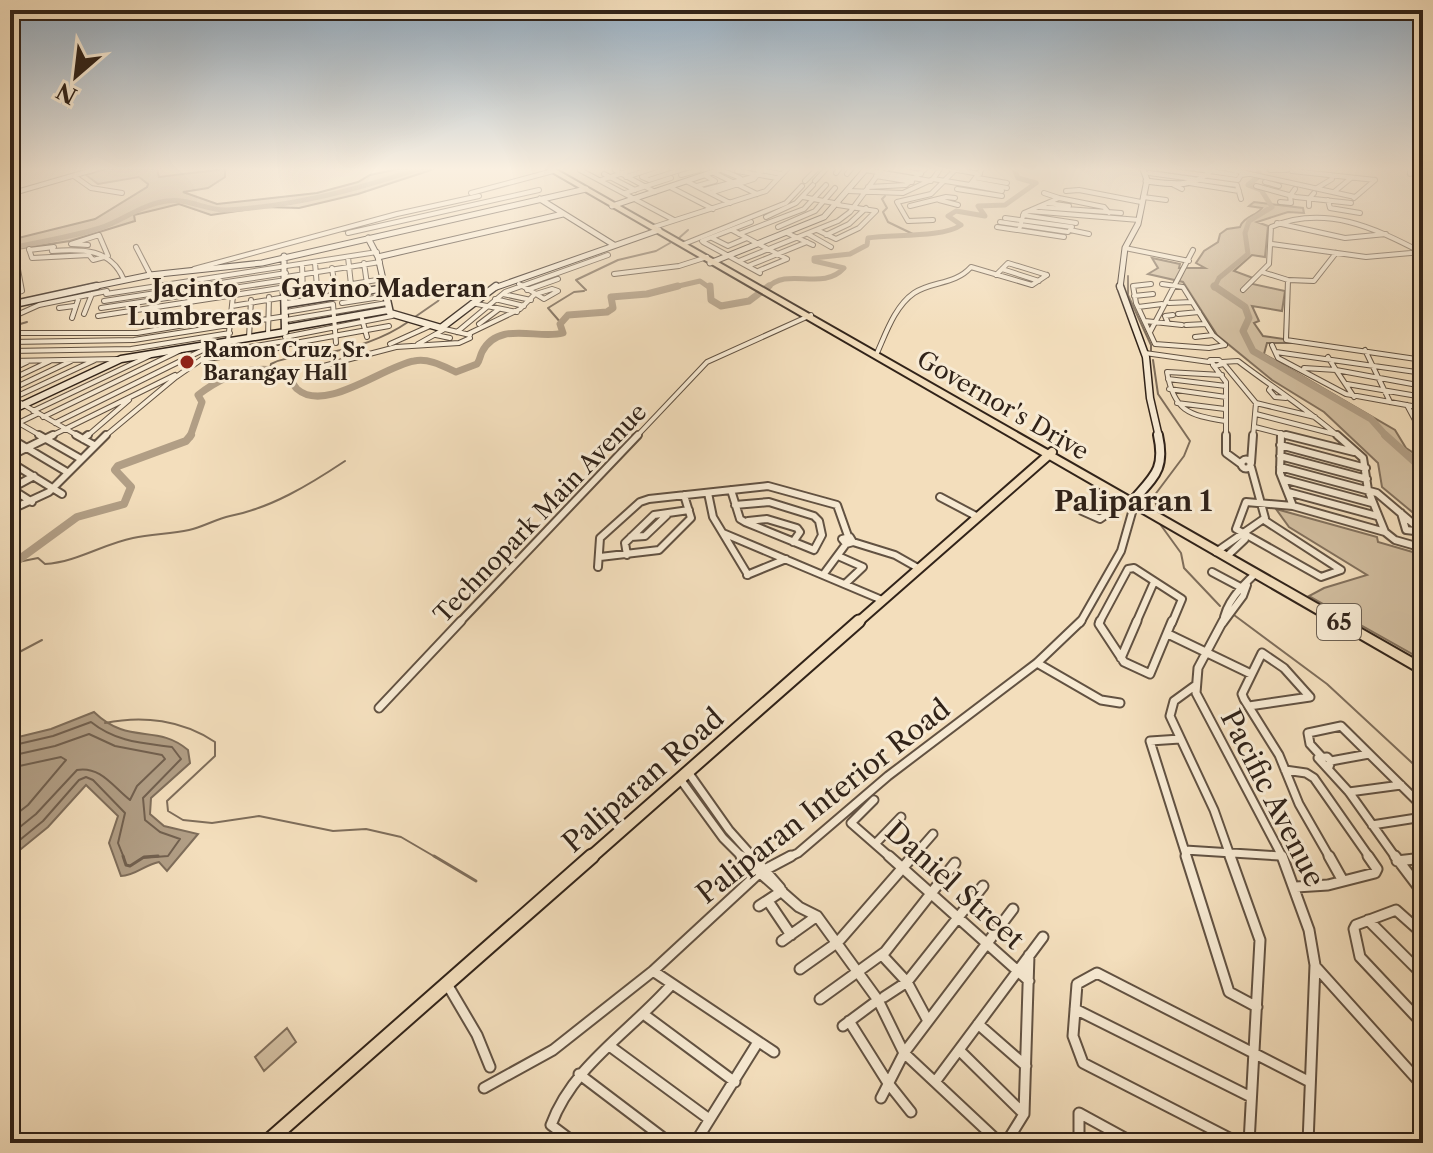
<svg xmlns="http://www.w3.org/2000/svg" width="1433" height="1153" font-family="'Libre Caslon Text',serif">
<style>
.green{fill:#d2bea0;stroke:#82705c;stroke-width:2}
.water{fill:#b19e85;stroke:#7e6d5a;stroke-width:2}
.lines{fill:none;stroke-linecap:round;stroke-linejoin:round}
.shore-far1{stroke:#71604f;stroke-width:2}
.shore{stroke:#71604f;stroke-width:3}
.stream-far1{stroke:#7e6d5a;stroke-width:2}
.stream{stroke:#7e6d5a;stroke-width:3}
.river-far2{stroke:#b19e85;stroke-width:5}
.river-far1{stroke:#b19e85;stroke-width:7}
.river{stroke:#b19e85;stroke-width:8}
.street-far3-casing{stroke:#625242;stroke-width:6}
.street-far2-casing{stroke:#625242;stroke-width:10}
.street-far1-casing{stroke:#625242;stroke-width:11}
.street-casing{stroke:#625242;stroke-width:13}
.secondary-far2-casing{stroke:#312319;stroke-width:7}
.secondary-far1-casing{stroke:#312319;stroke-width:9}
.secondary-casing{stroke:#312319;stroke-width:12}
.primary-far2-casing{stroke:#312319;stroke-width:12}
.primary-far1-casing{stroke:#312319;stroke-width:15}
.primary-casing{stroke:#312319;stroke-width:17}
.highway-casing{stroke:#312319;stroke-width:4}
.street-far3{stroke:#f7ead3;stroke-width:4}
.street-far2{stroke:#f7ead3;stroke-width:6}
.street-far1{stroke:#f7ead3;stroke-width:7}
.street{stroke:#f7ead3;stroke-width:9}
.secondary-far2{stroke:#f7ead3;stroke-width:5}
.secondary-far1{stroke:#f7ead3;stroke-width:6}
.secondary{stroke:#f7ead3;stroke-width:8}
.primary-far2{stroke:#f3debc;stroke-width:8}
.primary-far1{stroke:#f3debc;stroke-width:11}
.primary{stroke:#f3debc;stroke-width:13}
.highway{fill:#f3debc;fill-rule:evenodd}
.poi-dot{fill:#8f2418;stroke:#f7ead3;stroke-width:3}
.labels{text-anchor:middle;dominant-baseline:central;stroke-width:6;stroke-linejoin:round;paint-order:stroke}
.far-poi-label{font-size:20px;font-weight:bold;fill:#312319;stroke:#f7ead3;text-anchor:start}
.shield{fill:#f7ead3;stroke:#6c5f51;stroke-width:2}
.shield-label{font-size:22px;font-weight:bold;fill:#312319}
.far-quarter-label{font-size:24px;font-weight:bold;fill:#312319;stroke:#f7ead3}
.street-label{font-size:24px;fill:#312319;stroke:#f7ead3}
.quarter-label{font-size:28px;font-weight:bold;fill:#312319;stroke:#f7ead3}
.near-street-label{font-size:28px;fill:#312319;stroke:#f7ead3}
</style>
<rect width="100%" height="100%" fill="#f3debc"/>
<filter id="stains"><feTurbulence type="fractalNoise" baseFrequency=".0025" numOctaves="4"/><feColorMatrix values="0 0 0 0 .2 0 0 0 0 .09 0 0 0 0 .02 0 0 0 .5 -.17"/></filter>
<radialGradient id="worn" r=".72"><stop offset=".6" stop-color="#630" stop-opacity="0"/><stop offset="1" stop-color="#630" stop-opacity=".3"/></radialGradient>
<path class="green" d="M106,169h51l2,8 66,-8v8l-17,11 -25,4 34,12 100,-11 41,-11 12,-7 28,-6h36l-76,25 -59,14 -35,-1 -53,8 -32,-11 -45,11 1,6 -65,20 -60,9v-10l85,-21 52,-32 1,-3 -9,-7 -41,7 -12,-9z
M1254,202l49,6 1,5 -16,-1 -31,10 11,4 -3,31 -13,-2 -18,16 19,7 -5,5 37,8 -3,20 -30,-5 7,15 -5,2 9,13 28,4v3h-24l-3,11 131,76 11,18 17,11v62l-41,-34 -4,-24 -54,-51 -52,-32 -55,-45 -34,-53 -35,-8 10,-6 -6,-10 28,6 -1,4h26l-9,-5 8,-12 14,-9 2,-8 7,-5 13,-2c3,-10 16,-11 22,-19l-13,-2z
M1276,509l101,28 1,5 45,13v105l-114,-64 15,-8 43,-13 -78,-48z
M287,1028l9,14 -32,29 -9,-14z"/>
<path class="water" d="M94,712c35,34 62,11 94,38l2,13 -39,35 -1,16 14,12 34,8 -31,37 -8,-9c-15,3 -24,14 -38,14l-12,-33 9,-27 -32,-31 -38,42 -38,31v-119l41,-10z"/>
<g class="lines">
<path class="shore-far1" d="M10,746l43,-10 38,-14c25,20 51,21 81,25l9,12 -38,39 2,22 15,12 20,7 -12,17 -26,2
M10,756l45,-10 34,-12 26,12 47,9 3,4 -28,27 -7,14c-17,-13 -29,-34 -53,-30l-41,44 -26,21
M10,768l51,-11 5,3 -38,45 -18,14
M10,848l33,-27 36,-41 7,-3 7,3 32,33 -7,30 6,15"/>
<path class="shore" d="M123,856l3,9 4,1 14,-9 14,-1"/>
<path class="stream-far1" d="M885,196l-3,3 5,9 -4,4 5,10 29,14
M679,238l9,-8
M1128,276v19l23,50v7
M586,290l-10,-10 42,-20 38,-9 14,-8
M412,319l26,-18 11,-19
M561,323l-13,-15 26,-16 10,-1
M10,327l17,-5
M1153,360l5,34 32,47 -6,15 -30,40 3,12
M270,369l1,-5c15,-8 32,-7 49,-10 32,-5 62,-14 88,-32
M1160,524l21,29 3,15 36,38
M13,563l25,-5 7,6c32,-2 58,-20 88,-26 19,-4 38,-4 56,-8 14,-3 27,-11 41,-14 41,-8 79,-31 115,-55
M1234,615l93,69 96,89
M10,657l32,-17
M105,723c38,-8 77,-3 110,19v14l-48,45 1,10 15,9 29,3 47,-7 74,15 33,-2 35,8 36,21"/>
<path class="stream" d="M434,856l42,25"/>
<path class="river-far2" d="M10,248c30,-6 61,-11 90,-20 23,-7 41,-24 67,-27 22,-3 40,10 60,9 68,-4 128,-20 191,-41
M670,288l30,-7 10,7
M767,288c21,-22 55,4 77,-20l-30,-7v-3l36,-4 17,-9 1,-7c23,-4 75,0 93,-13l-13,-9 8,-5 29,5 -7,-10 27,-1 31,-22 -18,-5 -4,-9
M1214,288l5,-10 29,-24 -3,-21 4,-12 23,-14 -11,-17 -13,-5 10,-8 1,-8"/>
<path class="river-far1" d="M710,286l1,14 10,6 28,-5 20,-15
M1214,286l31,21 4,11 -6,13 10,20 118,68 16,18
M190,437l12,-35 -4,-7c26,-20 57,-32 89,-22 3,5 6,12 10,16 28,25 87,-23 117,-28 15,-3 29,5 42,11l21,-8c3,-4 3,-8 5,-12 16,-32 56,-12 81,-19l-3,-9 8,-9 39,-3 6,-4 -2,-11 36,-3 31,-8"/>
<path class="river" d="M1385,435l38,34
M10,566l67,-49 47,-13 7,-17 -16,-17 3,-4 68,-25 5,-6"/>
<defs>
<path id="street-far3" d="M618,169l-3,1 40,22
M667,169l-25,8 7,3 34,-11
M754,169l27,5
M891,169l30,5
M940,169l-7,10 37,6 12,-16
M951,169l29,5
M1159,169l79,11 3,-5 7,-1
M1196,169l40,6
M1228,169l127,28
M1410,169v5
M580,170l94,50
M721,170l19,8
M865,170l66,11
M1270,170h17
M737,171l40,7
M1292,171l83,9
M714,173l43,21
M836,173l3,-4
M1149,173l88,12 4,14
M604,174l31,16
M847,174l4,-5
M681,175l18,-5
M74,176l17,12 31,5
M876,176l36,6
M626,177l25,-8
M978,178l29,5
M601,180l35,-11
M805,181l12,-12
M815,181l11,-12
M688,182l42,21
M975,182l32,6
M1265,182l14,4
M1189,183l50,8
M1172,184l10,5
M970,185l32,6
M697,186l18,-5 -9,-5
M1256,186l40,11 55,6
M670,187l43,22
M868,187l38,-2 19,-16
M1317,188l15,-9 -1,-4
M957,189l45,7
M704,190l49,-13
M848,191l55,2 30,-14
M1066,191l13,-1 62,12
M1334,192l17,-14
M471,193l82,-22
M625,193l46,-15
M710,193l44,-14 8,-10
M1044,193l15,5
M10,194l86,-25
M803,197l36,7
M1143,197l23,3
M1354,198l21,-18
M939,200l19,5
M1328,200l2,8 30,5
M1280,202l11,1 -1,-7 5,-7
M1048,203l21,3
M910,206l36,-9 9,1
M1309,206v-7l5,-6
M1039,207l82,6
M1029,211l110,9
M1023,215l53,8
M766,217l30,-14 17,-18
M1005,218l67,9
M933,220l-25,1 -11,-19 34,-8 25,-25
M1000,222l68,10
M1277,223l68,15 41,-4
M1416,226h7
M654,227l112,-36 21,-22
M778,227l37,-16 20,-23
M997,227l67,10
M732,230l55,29 -29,12
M817,230l19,9 23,-11 17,-17 -38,-6
M1019,230l5,-17 35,-15 45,9 5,6
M1070,230l19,4
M348,233l191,-43
M787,233l26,12
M739,234l65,-25 22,-24
M808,234l23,13
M826,235l23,-11 17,-16
M712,238l16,8 19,-8
M702,241l49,-19
M703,242l57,31
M684,244l102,-41 16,-17
M1272,244l94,13 56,-5
M136,247l14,27
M1125,248l64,13
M29,249l3,9 57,-3 4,5 15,-4 -9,-21 -28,9 17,1
M29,250l25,-3 -2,3
M52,251c30,-2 59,-3 72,29
M348,257l4,37
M739,261l99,-40 12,-9 32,-43
M315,263l3,36
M364,263l4,28
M10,265l7,-1 5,27 -12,4
M302,265l1,27 80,-13
M748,266l59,-24
M332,268l4,28
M194,269l203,-55 82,-18
M1002,269l37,12
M1262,272l26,8 26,1 22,-28
M614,274l65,-8 28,-9
M996,275l12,-12 39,12
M286,277l94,-15
M1288,280l-2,60 137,20
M519,284l17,10
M1151,284l-18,2 3,17 19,41 54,4 16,-3
M1162,284l21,3 30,48 12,10
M552,289l6,2 -14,8 -8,-5z
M527,290l31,-11
M1243,290l26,-26 2,-37c54,-23 104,1 152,26
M106,294l271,-42
M503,294l28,6
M1134,296l19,-2
M495,299l29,7
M104,301l182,-28
M342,303l45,-7
M472,303l45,9
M1169,303l23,-1
M232,306l54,-9
M1138,307l24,-3
M59,308l15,-2
M101,308l185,-28
M286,312l47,-8 3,39
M84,314l8,-20
M1178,314l21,-2
M361,315l6,22
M98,316l188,-29
M10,318l29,-13 68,-14
M72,318l7,-21
M286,320l101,-17
M1145,321l37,4
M1168,323l-3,-7 8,-1
M479,324l20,-15
M1186,325l20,-1
M441,328l29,7
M457,332l48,-40 103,-37
M1150,332l43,-82
M16,333h121l95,-16
M468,334l52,-25 14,-14
M268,335l1,-38
M436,335l14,3
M285,337l107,-21
M1195,337l18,-2
M249,338l2,-38
M1415,339l8,2
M10,342l124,-2 152,-24
M390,344l40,-18
M418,344l25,-14
M284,345l105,-19
M1272,345l6,13 68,36 77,14
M1365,350l25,52
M10,351l121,-2 99,-16
M1276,352l147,21
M213,353l72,-12
M877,353c9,-20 18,-47 37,-60 18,-12 41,-8 57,-26l61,18 15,-10
M1145,353l64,9
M1328,357l8,13 87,16
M201,360l83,-13
M1210,360h9l4,4 -8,2z
M10,361l108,-2
M1222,362l16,-1c34,26 69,48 101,76
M1223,363l33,40 -3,34
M1213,365l13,17v55
M1304,368l32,2 18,27
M312,369l84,-22 63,-4 11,-5
M10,370l17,-8
M1222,375l-55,-3c7,39 21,43 58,49
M1168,379l58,7
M10,380l40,-19
M1347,384l76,13
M1271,387l-2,3 6,7 11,1
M1169,389l57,8
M10,390l61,-29
M10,397l70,40
M11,399l84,-39
M1177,403l48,6
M1256,403l59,14
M1407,405l16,30
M33,411l116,-55
M1256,414l78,20
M43,417l138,-67
M10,418l33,19
M55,423l158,-78
M10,427l27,-13
M1255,427l39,10
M49,437l126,-62
M86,437l43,-37
M104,437l72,-60 52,-36 5,-45
M636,437l71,-75 104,-47
M1281,437v-4"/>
<path id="street-far2" d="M39,435l42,24
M76,435l18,10
M1226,435v18l15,11
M1281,435l-1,38 13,33
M1286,435l68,17
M1337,435l26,23 5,32 17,42 10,8 28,8
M10,438l57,34
M83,439l5,-4
M1280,445l86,23
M10,456l43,-21
M1280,456l87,23
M1241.5 464a4.5 4.5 0 1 1 9 0a4.5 4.5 0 1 1-9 0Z
M10,462l52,32
M1251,463l2,-28
M1280,467l97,26 46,39
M1283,479l89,24
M10,488l22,14
M10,489l24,-13
M731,490l9,29 5,3 69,28 8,-15
M1288,492l89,24
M708,493l5,24 35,58
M940,497l36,19
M735,505l34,-3 45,14 5,5 3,14
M10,510l39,-18 57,-57
M1082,511l18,8 26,-18
M1401,513l5,17 17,2
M1264,520l77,50 -20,7 -85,-48 10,-27 47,4 92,26
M748,521l19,-2 30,9 3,4 -7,10
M723,533l159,67
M631,537l14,-1 22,-21
M850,537l3,5 -7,2 -4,-5z
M853,542l42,13 23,13
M1216,552l49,-34 -14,-51
M627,555l-2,-12 29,-28 35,-5
M838,556l25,11 -18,17
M600,557l59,-7 32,-32 -7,-23
M1226,557l19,-18v-5
M598,567l2,-29 40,-36 9,-3 119,-13 69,19 11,31
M1212,572l32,17
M747,575l39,-16
M823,575l23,-31
M459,623l179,-188
M1080,623l41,-72 12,-42 -2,-6
M1099,623l29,-54 6,-1 48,31 -10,24
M1136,623l18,-41
M1223,623c2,-20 18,-36 33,-50
M1223,623l20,-27 4,-11"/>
<path id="street-far1" d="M1100,621l-1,3 25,38 26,12 22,-53
M1223,621l-25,47 -2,25 87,165
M1168,634l83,40
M1121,658l16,-37
M1037,663l64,37 19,3
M1196,685l-22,16 -4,15 44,94 17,48
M1249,706l61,-9 -26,-29 -22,-15 -20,41 2,5 35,56 20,49 31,54
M379,708l82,-87
M1180,739l-30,2 37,117
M1321,756l-11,-12 -2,-11 33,-7 82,81
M1331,761l38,-7
M1329,767l2,-6 -4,-4 -9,1 31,34 47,66
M1285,770l21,3 8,5 56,80
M688,772l41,58 25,28
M680,779l43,59 20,20
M1349,792l52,-7
M874,800l-23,23 40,35
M1372,825l51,-8
M875,844l26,-27
M1185,850l95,6
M787,858l11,-5 90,-77 149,-113 44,-42
M912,858l21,-24
M1419,858h4"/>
<path id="street" d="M741,856l58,51 18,9 61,84 26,53 96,90
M752,856l28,32
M889,856l140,125
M1186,856l43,136 28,15
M1230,856l30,84 -11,203
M1282,856l27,74 6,35 -7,178
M1329,856l14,25
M1395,856l28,37
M1397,861l26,-3
M1296,887l32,-2 47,-12 2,-4 -9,-13
M768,901l23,34
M759,906l23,-15
M1368,920l55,55
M1423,934l-27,-24 -40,15 -2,4 6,28 63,67
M782,941l35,-25
M882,955l25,27 21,39
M1316,967l107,119
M800,969l38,-27 75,-86
M653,971l121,81
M447,984l30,51 13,32
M884,997l23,-15 76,-96
M820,999l65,-47 70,-89
M1075,1009l176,88
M646,1016l89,66
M849,1021l39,62 23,29
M978,1024l48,42
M843,1026l35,-26
M611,1047l98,72
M959,1050l65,64
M579,1074l91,69
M935,1082l108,-145
M484,1088l69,-38 100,-79 106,-98 32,-17
M881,1098l23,-45 109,-144
M575,1143l-24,-18c22,-60 80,-94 121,-141
M695,1143l63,-101
M1006,1143l18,-29 5,-159
M1079,1143v-30l55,30
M1239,1143l-156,-80 -10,-27 4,-52 20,-11 213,109"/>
<path id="secondary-far2" d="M1146,181c23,3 50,8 66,-12
M540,199l74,46
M612,206l110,-37
M368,238l10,19 7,31
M284,256v32
M378,257l185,-43
M710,263l114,-46 42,-48
M87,288l63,-13 112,-12 324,-74
M494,288l165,-58
M1120,288l5,-40 13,-24 9,-44 -4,-11"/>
<path id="secondary-far1" d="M384,286l6,27 51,15 55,-42
M1120,286l26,71 4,41 9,39
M286,304l99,-16
M10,305l87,-19
M286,328l102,-18
M10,411l111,-52 164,-27 -1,-46"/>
<path id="secondary" d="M1131,503c22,-26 35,-32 27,-68"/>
<path id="primary-far2" d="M857,623l195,-171"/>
<path id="primary-far1" d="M590,858l269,-237"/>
<path id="primary" d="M266,1143l326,-287"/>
<path id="highway" d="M547,169h8l868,495v11z"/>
</defs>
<use href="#street-far3" class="street-far3-casing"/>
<use href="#street-far2" class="street-far2-casing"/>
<use href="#street-far1" class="street-far1-casing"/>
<use href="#street" class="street-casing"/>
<use href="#secondary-far2" class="secondary-far2-casing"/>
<use href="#secondary-far1" class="secondary-far1-casing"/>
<use href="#secondary" class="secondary-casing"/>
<use href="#primary-far2" class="primary-far2-casing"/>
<use href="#primary-far1" class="primary-far1-casing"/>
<use href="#primary" class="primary-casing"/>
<use href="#highway" class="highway-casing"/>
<use href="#street-far3" class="street-far3"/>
<use href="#street-far2" class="street-far2"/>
<use href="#street-far1" class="street-far1"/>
<use href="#street" class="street"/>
<use href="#secondary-far2" class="secondary-far2"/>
<use href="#secondary-far1" class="secondary-far1"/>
<use href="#secondary" class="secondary"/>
<use href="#primary-far2" class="primary-far2"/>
<use href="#primary-far1" class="primary-far1"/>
<use href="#primary" class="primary"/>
<use href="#highway" class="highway"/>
</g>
<linearGradient id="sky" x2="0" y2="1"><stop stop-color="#92abc0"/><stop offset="0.51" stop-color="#faf0e1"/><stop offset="1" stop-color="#faf0e1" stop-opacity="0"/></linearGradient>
<rect width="1433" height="331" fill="url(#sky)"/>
<circle class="poi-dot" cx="187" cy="362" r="8"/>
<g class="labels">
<g class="far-poi-label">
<text x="203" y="350">Ramon Cruz, Sr.<tspan x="203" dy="23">Barangay Hall</tspan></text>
</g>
<rect class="shield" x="1317" y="604" width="44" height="36" rx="6"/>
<g class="shield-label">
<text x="1339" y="622">65</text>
</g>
<g class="far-quarter-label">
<text x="195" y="288">Jacinto<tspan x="195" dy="28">Lumbreras</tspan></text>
<text x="384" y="288">Gavino Maderan</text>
</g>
<g class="street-label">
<text transform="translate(1003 405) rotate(30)">Governor's Drive</text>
<text transform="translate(540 513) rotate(-46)">Technopark Main Avenue</text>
</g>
<g class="quarter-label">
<text x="1133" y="501">Paliparan 1</text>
</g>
<g class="near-street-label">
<text transform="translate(643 780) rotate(-41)">Paliparan Road</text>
<text transform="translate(1273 798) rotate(63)">Pacific Avenue</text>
<text transform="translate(823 801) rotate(-38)">Paliparan Interior Road</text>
<text transform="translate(955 885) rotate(42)">Daniel Street</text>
</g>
</g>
<rect width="1433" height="1153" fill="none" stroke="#f3debc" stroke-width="40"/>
<rect x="12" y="12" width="1409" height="1129" fill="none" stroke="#312319" stroke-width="4"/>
<rect x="20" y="20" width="1393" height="1113" fill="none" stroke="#312319" stroke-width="2"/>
<g transform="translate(76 76) rotate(208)" stroke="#f7ead3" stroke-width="6" paint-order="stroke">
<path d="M0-6L14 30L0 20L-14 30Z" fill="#312319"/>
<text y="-12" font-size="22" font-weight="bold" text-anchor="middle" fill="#312319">N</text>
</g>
<rect width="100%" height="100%" filter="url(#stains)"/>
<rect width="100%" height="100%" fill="url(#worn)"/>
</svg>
